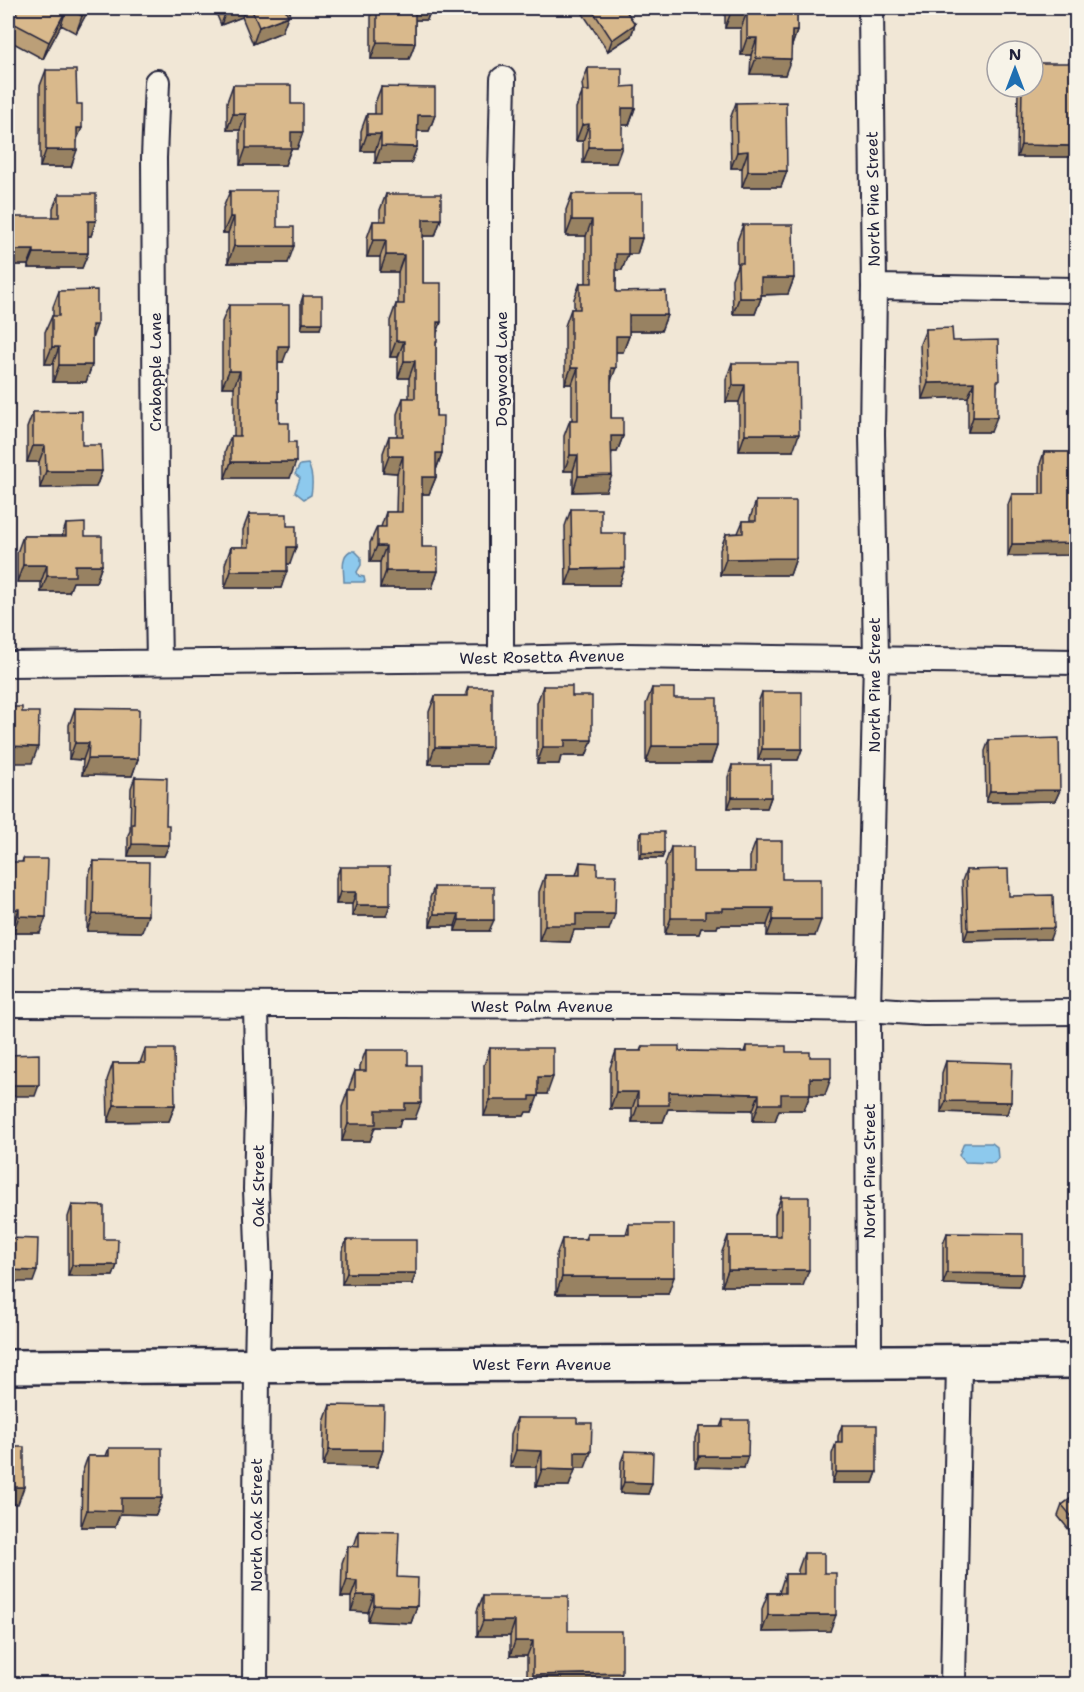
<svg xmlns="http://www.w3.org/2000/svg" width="1084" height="1692" font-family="'Shantell Sans',sans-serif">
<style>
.water{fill:#8dc9ed;stroke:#6286a6;stroke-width:1.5}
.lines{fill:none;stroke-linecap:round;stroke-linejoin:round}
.street-casing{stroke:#22223b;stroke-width:28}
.secondary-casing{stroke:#22223b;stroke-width:38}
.street{stroke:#f7f3e8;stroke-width:24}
.secondary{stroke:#f7f3e8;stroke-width:33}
.wall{fill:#bb9f78;stroke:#22223b;stroke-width:1.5}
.shaded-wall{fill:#988262;stroke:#22223b;stroke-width:1.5}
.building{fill:#d9b98c;stroke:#22223b;stroke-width:1.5}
.labels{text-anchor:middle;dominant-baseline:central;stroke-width:4.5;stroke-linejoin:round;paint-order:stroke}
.street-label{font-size:16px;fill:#22223b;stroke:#f7f3e8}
</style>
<rect width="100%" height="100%" fill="#f1e7d6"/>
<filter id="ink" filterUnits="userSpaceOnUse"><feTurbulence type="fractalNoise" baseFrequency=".0167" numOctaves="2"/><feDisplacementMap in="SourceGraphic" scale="12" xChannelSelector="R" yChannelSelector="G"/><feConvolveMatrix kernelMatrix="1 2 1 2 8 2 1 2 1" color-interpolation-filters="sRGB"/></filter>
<g filter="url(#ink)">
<path class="water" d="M308,464c5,10 5,20 3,31l-7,4 -9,-7 5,-14 -5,-4 5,-9z
M350,551h5l6,6v8l-4,7 2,4 5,1 1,5h-21c0,-11 -4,-25 6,-31z
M964,1143h28l5,4 1,11 -4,5 -29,-1 -6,-7z"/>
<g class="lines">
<defs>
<path id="street" d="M157,82l-3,76 2,331 3,173
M874,287l202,3
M501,659v-487l2,-93
M8,664l493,-5 126,-3 449,6
M8,1004l662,2 198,3 56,4 152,-1
M869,1362l-1,-353 8,-350 -4,-225 2,-147 -3,-279
M255,1684l2,-319 2,-91 -3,-85 2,-79 -2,-104
M953,1684l6,-322"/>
<path id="secondary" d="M8,1367l1068,-6"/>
</defs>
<use href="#street" class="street-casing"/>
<use href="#secondary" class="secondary-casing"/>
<use href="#street" class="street"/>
<use href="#secondary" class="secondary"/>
</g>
<path class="wall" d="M19,8h70l-13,25 -15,-8 -18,34 -35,-19v-9l3,-9z
M214,8h78l-3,6 -1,1 -6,17 -29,12 -11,-27 -21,8z
M371,8h60l-4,12h-12v23l-6,16h-38z
M579,8h45l11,16 -4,12 -23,15z
M725,8h72v23l-6,17 -6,27 -35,-1 1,-19h-10v-27h-16z
M588,68l34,19 13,21 -6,17h-7l-6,38h-33v-22h-7v-33l7,-17 -1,-7z
M46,70l31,71 -6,26h-31v-81z
M233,85l58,19 12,28 -6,17h-6l-6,16h-45v-35h-13v-28z
M381,87l54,28 -6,16h-12v16l-6,16h-36v-12h-14v-20l6,-17h8v-11z
M1018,87h15l42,59 -4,11h-54z
M736,103l51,68 -6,16h-39v-19h-11l-1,-49z
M230,191l47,36 11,36h-60v-30h-5v-25z
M59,194l37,27 -5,15h-3v17l-6,15h-54v-3h-20l45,-48v-9z
M386,194l55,25 -6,17h-12v47l18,39 -4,11 -1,13v70l6,37 -6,17v7l-7,17h-7v53l16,24 -6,17h-52v-26h-10v-19l7,-16h4l5,-15h10l1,-39 -14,-1v-19l6,-17h8v-22l6,-16h6v-20h-11v-21h-8v-36l6,-17h2v-32h-18v-15h-13v-19l6,-17h7v-11z
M572,194l70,44 -5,16h-9l-6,16h-6v22l51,23 -6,16h-32v5l-6,16h-7l-5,31v35l12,18 -6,16h-5l-6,39 -33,1v-21h-9v-35l6,-16h2v-36h-7v-58l6,-17h3v-10l6,-16h6v-47h-20v-26z
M743,225l51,53 -6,16 -27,1v3l-6,16h-22l-1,-35 5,-13v-25z
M59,291l33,48v26l-6,17h-33v-18h-8v-32l7,-16h1v-9z
M303,296l17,33h-19v-27z
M229,305l54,57h-5v40l1,21 11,55h-65v-26l6,-16h3v-49h-12v-65z
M926,329l27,12 44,45 -6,46h-23v-35l-46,2 -2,-55z
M732,363l61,88h-54v-49h-13v-22z
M33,412l69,59 -6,16 -56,1 -1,-26h-12v-34z
M1044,452h33l-69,104v-51l4,-11h28v-30z
M756,501l40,57 -6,17h-70v-25l6,-16 12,-1 5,-12h7v-3z
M571,509l30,24 18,52h-53l-1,-59z
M249,514l38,12 3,38h-3l-6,24h-56v-24l6,-17h12v-17z
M66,524l19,12 17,29 -6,17h-23l-4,10h-28v-10h-24v-29l6,-17h39z
M543,686l29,10 20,44 -6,16h-25l-2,8h-22v-61z
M468,687l24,60 -6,17h-57v-52l6,-16h30z
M652,688l22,10 43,48 -6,17h-65v-59z
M762,692l40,57 -4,11h-40v-57z
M75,708l63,51 -6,17 -50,-1 1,-15 -14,-1v-34z
M989,740l71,50 -5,11 -69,1 -1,-51z
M732,765l39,32 -4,11h-39v-31z
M135,777l31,48 3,20 -5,11h-36v-21l2,-4 1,-43z
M642,832l22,21 -2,5h-23v-21z
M756,841l26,38 33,57h-48v-11h-49l-1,3h-16l-2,6h-34v-70l6,-17 22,25h57v-15z
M23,859l17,74h-27l9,-71z
M94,861l48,71 -55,-1 1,-54z
M580,862l17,13 12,55h-35l-4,12 -31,-1v-49l6,-17h31z
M340,867l46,49h-34v-12h-16v-26z
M966,870l43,26 41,43 -86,2 -2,-60z
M434,887l55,44h-34v-5h-25v-28z
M642,1046l37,5 65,1 2,-6 64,11 15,38h-15l-6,15h-25l-4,11h-22v-11l-85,-1 -5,13h-31v-13h-22v-41l6,-17h24z
M490,1048l57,46h-9l-6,18h-6l-2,4h-40v-51z
M145,1049l30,56 -6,16 -61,1 -1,-42 6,-17h27z
M366,1050l42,15 7,54h-14l-2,8h-24l-5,14h-28v-34l6,-17h1v-3l6,-16h5v-5z
M946,1061l61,53 -66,-2 1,-39z
M781,1197l22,89h-81v-34l6,-16h47v-22z
M72,1205l32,34 13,26 -4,11h-45v-59z
M629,1224l39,70h-112v-38l6,-17h23l2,-5h39z
M947,1233l76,41 -4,12 -76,-2v-40z
M347,1240l65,44h-70v-33z
M330,1405l53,45 -6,17 -54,-1 1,-44z
M517,1418l60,5 8,45h-10l-6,18h-33v-19h-26l1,-33z
M723,1420l21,48 -49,-1v-29l4,-11h21z
M842,1425l35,47 -4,11h-41v-29l4,-11h2v-7z
M109,1448l53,50 -6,17 -36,-1 -5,13h-34l1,-54 6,-17h18z
M625,1451l27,32 -4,11 -28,-1 1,-31z
M1077,1494v46l-19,-24 4,-11z
M359,1531l38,46 20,29 -6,17 -43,-2v-9l-17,-1v-14h-10l1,-34 6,-17h6z
M804,1553l20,20 6,58 -68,1v-23l6,-16h11l6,-19h13v-4z
M483,1596l85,35 49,53h-90v-28h-17v-20h-33v-25z"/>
<path class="shaded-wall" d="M67,8l-6,17 -18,34 6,-17z
M87,8h2l-1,3 -12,22 6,-17z
M227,8h19l-4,9 -21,8z
M282,8h10l-3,6 -12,5z
M414,8h17l-4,12h-18z
M731,12h16l-6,16h-16z
M288,16l-6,16 -29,12 6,-17z
M635,24l-4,12 -23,15 4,-11z
M792,31h5l-6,17z
M747,38h10l-6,17h-10z
M377,42l38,1 -6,16h-38z
M756,58l35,1 -6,16 -35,-1z
M622,108h13l-6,17h-13z
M233,114h13l-6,16h-13z
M418,115h17l-6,16h-17z
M589,124l-6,17h-7l6,-16z
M77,128h5l-7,16z
M291,132h12l-6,17h-6l-6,16h-45l6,-17z
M367,134h14l-6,17h-14z
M1021,145l54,1 -4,11h-54z
M381,146l36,1 -6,16h-36z
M589,147h33l-6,16h-33z
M46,150h31l-6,17h-31z
M748,151l-6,17h-11l6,-16z
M748,171h39l-6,16h-39z
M230,217h4l-6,16h-5z
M423,219h18l-6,17h-18z
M572,220h20l-6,16h-20z
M88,221h8l-5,15h-9z
M628,238h14l-5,16h-9l-6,16h-12l6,-16z
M373,240h13l-6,17h-13z
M234,246h60l-6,17h-60z
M8,250h26l-6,15h-20z
M34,253h54l-6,15h-54z
M386,255h18l-6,17h-18z
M761,278h33l-6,16 -33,1z
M739,298h22l-6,16h-22z
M629,315h38l-6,16h-38z
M437,322h4l-6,16z
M303,323h19l-2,6h-19z
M92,325h5l-6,17z
M616,336h13l-6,16h-13z
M396,341h8l-6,16h-8z
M278,346h11l-6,16h-11z
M52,347h7l-6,17h-8z
M404,361h11l-6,17h-11z
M59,365h33l-6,17h-33z
M571,368h7l-6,16h-7z
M611,368h5l-6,16z
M229,371h11l-6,16h-12z
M974,382l-6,15 -46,2 6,-16z
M733,385h12l-6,17h-13z
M973,417h24l-6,15h-23z
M745,434h54l-6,17h-54z
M611,436h12l-6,16h-11z
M33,446h12l-6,16h-12z
M436,453h6l-6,17h-7z
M570,455h8l-5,16h-9z
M389,456h14l-6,17 -14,-1z
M231,462h65l-6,16h-65z
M46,471h56l-6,16 -56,1z
M612,475l-6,16 -33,1 5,-16z
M422,477h14l-7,17h-13z
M1077,543v12l-69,1 4,-12z
M377,546h9l-6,16h-10z
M287,547h9l-6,17h-9z
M796,558l-6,17h-70l6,-16z
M23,565h24l-6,17h-24z
M75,565h27l-6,17h-23l-4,10h-28l6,-16z
M625,568l-6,17h-53l6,-16z
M231,571h56l-6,17h-56z
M386,571h52l-6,17h-52z
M565,740h27l-6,16h-25l-2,8h-22l6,-17z
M75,743h14l-6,17 -14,-1z
M8,746l30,1 -6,16h-24z
M652,746h65l-6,17h-65z
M435,747h57l-6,17h-57z
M762,749h40l-4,11h-40z
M88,759h50l-6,17 -50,-1z
M1060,790l-5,11 -69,1 4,-11z
M732,797h39l-4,11h-39z
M132,844l37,1 -5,11h-36z
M642,853h22l-2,5h-23z
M340,892h16l-4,12h-16z
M356,905h34l-4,11h-34z
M723,908h50l-6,17h-49l-1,3h-16l-2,6h-34l6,-16z
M8,909h11l-6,17h-5z
M93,914l55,1 -6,17 -55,-1z
M434,914h25l-4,12h-25z
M576,914h39l-6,16h-35l-4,12 -31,-1 6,-16z
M19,916l27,1 -6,16h-27z
M459,920h35l-5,11h-34z
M773,920h48l-6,16h-48z
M1054,928l-4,11 -86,2 4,-11z
M538,1077h15l-6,17h-15z
M810,1078h21l-6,17h-15l-6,15h-25l-4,11h-22l6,-17z
M8,1085h31l-4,11h-27z
M616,1092h22l-6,17h-22z
M669,1092l90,2 -6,16 -85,-1 -5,13h-31l6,-17z
M530,1096h8l-6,16h-6l-2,4h-40l6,-16z
M946,1101l65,1 -4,12 -66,-2z
M405,1103h16l-6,16h-14l-2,8h-24l-5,14h-28l6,-17 28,-14z
M114,1105h61l-6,16 -61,1z
M72,1265h45l-4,11h-45z
M8,1270l29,1 -4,11h-25z
M728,1270h81l-6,16h-81z
M347,1273h69l-4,11h-70z
M947,1273l76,1 -4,12 -76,-2z
M562,1277h112l-6,17h-112z
M329,1450h54l-6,17 -54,-1z
M516,1450l26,1 -6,16h-26z
M575,1452h16l-6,16h-16z
M699,1456h49l-4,12 -49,-1z
M542,1469l33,1 -6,16h-33z
M836,1472h41l-4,11h-41z
M624,1482l28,1 -4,11 -28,-1z
M8,1487h16l-6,17h-10z
M121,1498h41l-6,17 -36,-1 -5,13h-34l6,-17z
M347,1580l10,1 -6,16h-10z
M357,1595h17l-6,17 -17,-1z
M374,1605l43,1 -6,17 -43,-2z
M768,1615h68l-6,16 -68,1z
M483,1621h32l-5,15h-33z
M515,1641h18l-6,15h-17z
M622,1673l-5,11h-88l4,-9z"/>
<path class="building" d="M19,8h68l-5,8 -15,-8 -18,34 -38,-20z
M251,8h34l3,8 -29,11z
M377,8h38v35l-38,-1z
M591,8h33l11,16 -23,16z
M731,8h66v23h-5l-1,28 -35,-1 1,-20h-10v-26h-16z
M1033,63h43l-1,83 -54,-1 1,-58h11z
M588,68h34v19l13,-1v22h-13v39h-33v-23l-7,1v-34h7z
M46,70h30l1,34h5v24h-5v22h-31z
M233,85h58v19h12v28h-12v16h-45v-34h-13z
M381,87l54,1v27h-17l-1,32 -36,-1v-12h-14v-20h14z
M786,102l1,69h-39v-20l-11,1 -1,-49z
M230,191h47v36h17v19h-60v-29h-4z
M59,194h37v27h-8v32h-54v-3h-26v-33h51z
M386,194h55v25h-18v64h18v39h-4v19h-1v75h7l-1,37h-6v24h-14v70h16v24h-52v-25h-9v-19h9v-15h16l1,-56h-14v-20h14v-38h12v-37h-11v-20h-8v-37h8v-49h-18v-15h-13v-19h13z
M572,194h70v44h-14v16h-12v38l50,-1 1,24h-38v21h-13v32h-5v50h12v18h-12l1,39 -34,1v-21h-8v-35h8v-52h-7v-59h9v-26h12v-63h-20z
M743,225h50l1,53h-33v20h-22l-1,-35h5z
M97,290v35h-5v40h-33v-18h-7v-31h7v-25z
M303,296h19v27h-19z
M229,305h60v41h-11v56h1v21h10v19h7v20h-65v-26h9v-65h-11z
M952,328l1,13 45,-1 1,41h-2v36h-24l1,-35 -46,1 -2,-54z
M732,363h66l1,71h-54v-49h-12z
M82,411v34h19l1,26h-56l-1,-25h-12v-34z
M1044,452h33v91l-65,1v-50h32z
M756,501h40v57l-70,1v-25l17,-1v-12h13z
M571,509h30v24h24v35l-53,1z
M249,514h38v12h9v21h-9v24h-56v-24h18z
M85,523v13h17v29h-27v11h-28v-11h-24v-29h43v-12z
M543,686h29v10h20v44h-27v7h-22z
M468,687h24v60h-57v-51h33z
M652,688h22v10h43v48h-65z
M762,692h40v57h-40z
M8,707h14v5h17l-1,35 -30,-1z
M75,708l64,1 -1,50h-50l1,-16h-14z
M1059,738l1,52 -70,1 -1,-51z
M732,765h39v32h-39z
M135,777l32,1 -1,47h3v20l-37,-1v-20h2z
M642,832h22v21h-22z
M756,841h26v38h39v41h-48v-12h-50v3h-18v7h-34v-71h22v25h63z
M23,859h25l-2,58 -27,-1v-7h-11v-47h15z
M94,861l55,1 -1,53 -55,-1z
M580,862l17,1v12h19l-1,39h-39v11h-31v-50h35z
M340,867h50v38h-34v-13h-16z
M1008,869l1,27 44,-1 1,33 -86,2 -2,-60z
M434,887h60v33h-35v-6h-25z
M642,1046h37v5l67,1v-6h40v6h24v5h21v21h-21v16h-29v10h-22v-10l-90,-2v13h-31v-13h-22v-41h26z
M490,1048h63v29h-15v19h-8v4h-40z
M145,1049h29l1,56h-61l-1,-42h32z
M366,1050h42v15h13v38h-16v7h-29v14h-28v-34h7v-19h11z
M39,1054v31h-31v-30z
M946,1061l66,2 -1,39 -65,-1z
M781,1197h28v73h-81v-34h53z
M72,1205l32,1v33h14l-1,26h-45z
M629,1224h45v53h-112v-38h25v-5h42z
M947,1233l76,1v40l-76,-1z
M8,1238l30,1 -1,32 -29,-1z
M347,1240h69v33h-69z
M330,1405l54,1 -1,44h-54z
M517,1418h60v5h15l-1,29h-16v18l-33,-1v-18l-26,-1z
M723,1420h26l-1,36h-49v-29h24z
M842,1425h35v47h-41v-29h6z
M8,1447h16v40h-16z
M109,1448h53v50h-41v13l-34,-1 1,-54h21z
M625,1451l28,1 -1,31 -28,-1z
M1077,1494v29l-15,-18z
M359,1531l40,1 -2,45 21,1 -1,28 -43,-1v-10h-17v-14l-10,-1 1,-34 11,1z
M804,1553h20v20h12v42h-68v-22h17v-19h19z
M483,1596h85v35h54v42l-89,2v-34h-18v-20h-32z"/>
</g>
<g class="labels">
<g class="street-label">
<text transform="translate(873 199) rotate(-91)">North Pine Street</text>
<text transform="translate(501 369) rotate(-90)">Dogwood Lane</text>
<text transform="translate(155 372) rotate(-90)">Crabapple Lane</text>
<text transform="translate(542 657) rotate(-1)">West Rosetta Avenue</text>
<text transform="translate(874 685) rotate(-90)">North Pine Street</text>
<text x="542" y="1006">West Palm Avenue</text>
<text transform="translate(869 1171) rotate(-90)">North Pine Street</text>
<text transform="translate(258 1186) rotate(-90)">Oak Street</text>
<text x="542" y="1364">West Fern Avenue</text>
<text transform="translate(256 1525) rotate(-90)">North Oak Street</text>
</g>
</g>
<rect width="1084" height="1692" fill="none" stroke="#f7f3e8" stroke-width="30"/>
<rect x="15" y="15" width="1054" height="1662" fill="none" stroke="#22223b" stroke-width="2" filter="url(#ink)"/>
<g transform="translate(1015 69)"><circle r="28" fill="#f7f3e8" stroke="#a29fa3" stroke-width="1.5"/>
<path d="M0-4.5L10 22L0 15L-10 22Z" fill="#1f6fb2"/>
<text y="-9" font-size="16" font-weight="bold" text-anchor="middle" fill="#22223b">N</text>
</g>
</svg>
